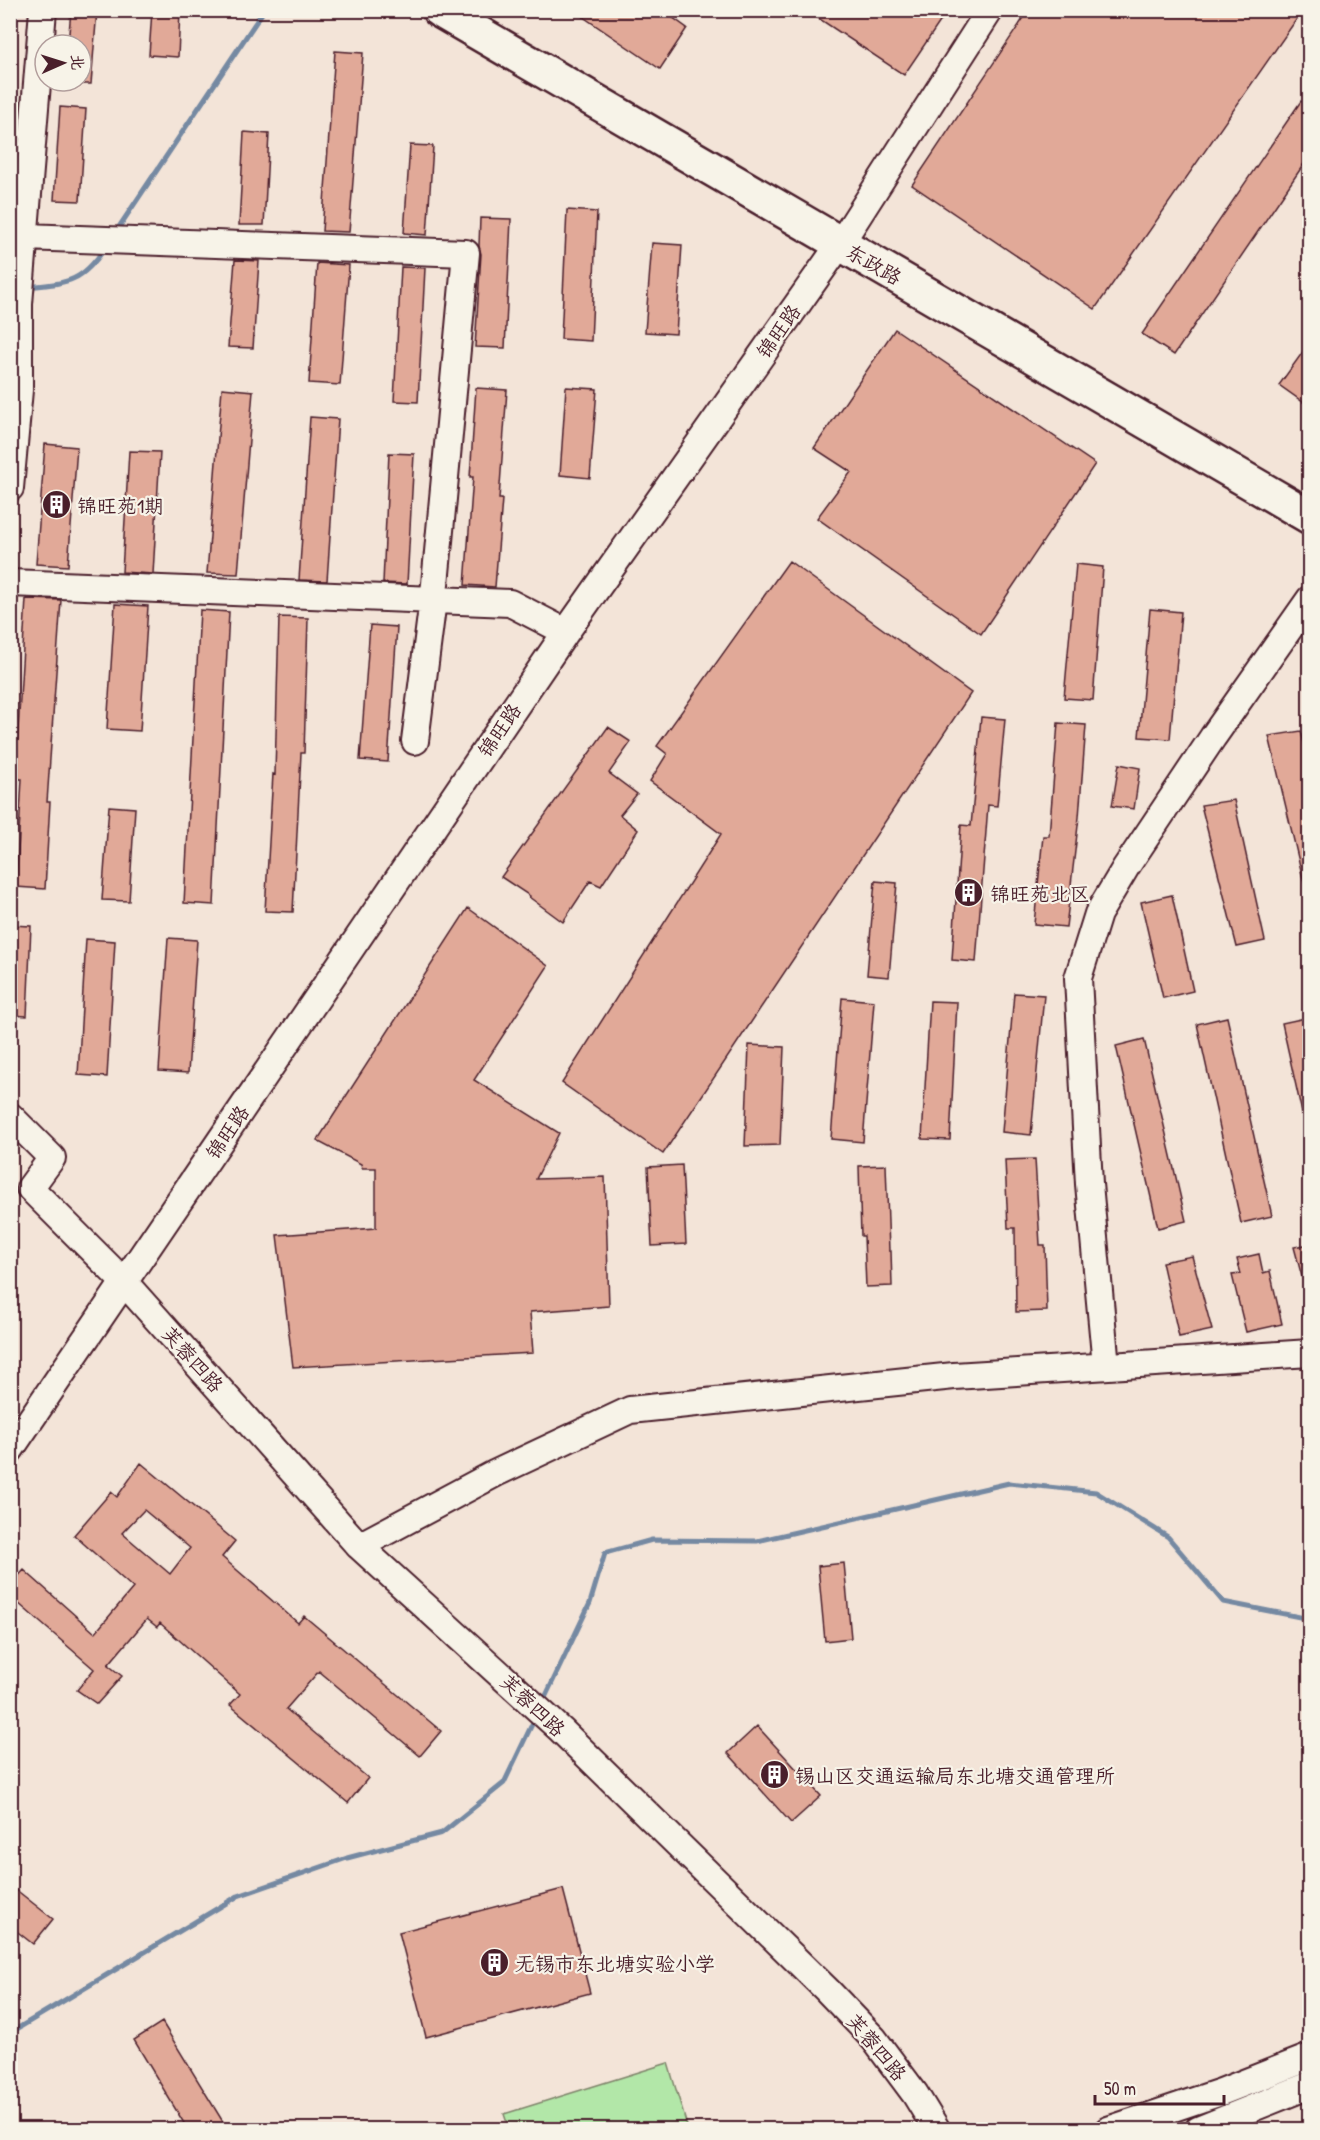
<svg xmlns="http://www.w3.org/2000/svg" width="1320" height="2140" font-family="'Patrick Hand','LXGW WenKai TC',sans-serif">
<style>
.pitch{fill:#b2e7a8;stroke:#7e836a;stroke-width:1.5}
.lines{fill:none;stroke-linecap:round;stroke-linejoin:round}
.stream{stroke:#7589a2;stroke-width:5}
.building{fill:#e1a998;stroke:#4a1f2b;stroke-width:1.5;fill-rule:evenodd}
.minor-casing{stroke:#4a1f2b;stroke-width:30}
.major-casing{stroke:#4a1f2b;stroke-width:38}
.minor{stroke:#f7f3e8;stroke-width:26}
.major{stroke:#f7f3e8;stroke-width:33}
.labels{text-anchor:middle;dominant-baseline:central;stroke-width:4.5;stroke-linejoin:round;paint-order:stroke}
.street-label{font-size:20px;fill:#4a1f2b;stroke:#f7f3e8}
.poi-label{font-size:20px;fill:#4a1f2b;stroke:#f7f3e8;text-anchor:start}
</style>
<rect width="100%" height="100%" fill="#f3e4d8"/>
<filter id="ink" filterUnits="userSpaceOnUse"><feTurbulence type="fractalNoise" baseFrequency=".0167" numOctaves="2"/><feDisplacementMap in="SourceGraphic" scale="12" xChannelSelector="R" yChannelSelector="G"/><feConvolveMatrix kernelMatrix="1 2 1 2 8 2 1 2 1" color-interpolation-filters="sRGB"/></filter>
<g filter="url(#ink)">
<path class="pitch" d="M668,2063l20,66h-179l-5,-15z"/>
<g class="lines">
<path class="stream" d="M115,233l149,-223
M27,287c41,-4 54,-4 78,-39
M542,1704l48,-101 15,-50 47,-13 105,1 252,-58 87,9 72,45 55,65 87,17
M10,2033l228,-137 109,-38 95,-25 62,-50 31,-65"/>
</g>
<path class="building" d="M71,10h26l-6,74h-10v-39h-13z
M152,10h28l-2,47 -29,-2z
M573,10h89l25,18 -27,41z
M806,10h142l-44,65z
M1029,10h274l-208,299 -183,-124z
M335,51l28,2 -14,179 -27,-1z
M1301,101l9,6v48l-136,200 -32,-21z
M60,107l26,2 -6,92 -26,-1z
M244,132l25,2 -5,91h-25z
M410,145l23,1 -6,89 -23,-2z
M567,210l30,2 -6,129 -30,-2z
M480,218l31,1 -6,129 -30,-1 6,-93 -2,-8z
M652,243l30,2 -6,89 -31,-2z
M235,260l24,1 -6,87 -25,-1z
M317,263l32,2 -9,120 -31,-2z
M401,267l24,1 -7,134 -24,-1z
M895,329l200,135 -114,170 -164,-116 34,-46 -37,-24z
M1310,342v65l-31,-22z
M566,387l31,2 -7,89 -30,-3z
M222,388l31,3 -15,183 -31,-1z
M476,388l31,2 -8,109h3l-7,88 -30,-2 8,-108h-3z
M310,417l28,2 -11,162 -28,-1z
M45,444l32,3 -9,119 -32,-2z
M129,451l31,1 -7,122 -31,-2z
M389,453l25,1 -7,130 -24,-1z
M789,561l182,132 -308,461 -101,-71 159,-249 -71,-53 17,-27 -10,-8z
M1076,564l27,3 -10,133 -29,-2z
M26,599l35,1 -14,202h3l-5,87 -29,-2 6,-108h-7z
M115,604l33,2 -8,125 -33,-2z
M1150,609l31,3 -11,127 -31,-2z
M200,610l29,2 -15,293 -30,-2z
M279,617l29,1 -4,135h-3l-8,159 -28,-1 8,-137 2,1z
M370,625l27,2 -9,135 -28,-2z
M981,717l24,2 -8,87 -9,-1 -12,157 -24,-2 9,-135 10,1z
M1058,723l28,2 -7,92 -13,110 -32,-3 9,-88h6z
M608,727l23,15 -22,31 28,21 -17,21 18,15 -37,56 -11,-5 -27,41 -34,-25 1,-1 -29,-19z
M1301,731l9,37v114l-6,1 -35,-147z
M1119,764l21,4 -6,41 -22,-3z
M1234,800l31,141 -28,6 -36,-142z
M109,806l26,2 -6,93 -27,-1z
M875,881l22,2 -8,94 -22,-2z
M1172,895l21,96 -30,7 -22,-96z
M468,908l80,58 -74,114 85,53 -23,46 69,-2 4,129 -79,6 3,41 -240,14 -16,-132 99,-7v-60h-14l-1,-4 -44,-23z
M10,925l21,1 -4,90 -17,-1z
M168,938l29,2 -9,133 -29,-2z
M86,939l29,2 -8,136 -29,-2z
M1014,993l30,2 -13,140 -29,-3z
M842,998l32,3 -11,141 -32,-3z
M930,1001l27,1 -7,138 -28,-1z
M1227,1017l45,199 -31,7 -44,-199z
M1310,1017v104l-6,1 -22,-99z
M1144,1039l42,182 -28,7 -42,-182z
M749,1045l35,2 -4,98 -35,1z
M1035,1159l5,86h5l2,66 -31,1 -1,-84h-7l-3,-68z
M682,1165l4,79 -34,2 -4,-79z
M886,1165l3,86h2l1,35 -26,1 -2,-51h-3l-2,-70z
M1310,1244v43l-5,1 -11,-41z
M1259,1254l4,19 7,-2 12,53 -36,8 -14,-57 9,-1 -4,-15z
M1192,1256l20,74 -33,7 -17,-75z
M141,1463l94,78 -13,16 76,66 6,-7 137,115 -21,25 -101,-85 -33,38 82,69 -20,25 -118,-98 10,-11 -80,-71 -3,4 -10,-8 -39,46 14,11 -25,28 -20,-14 17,-21 -84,-73v-11l14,-15 71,63 38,-45 -59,-53 37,-43 6,5zM144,1510l46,38 -20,26 -48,-41z
M844,1563l7,75 -26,3 -7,-75z
M757,1726l64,70 -30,27 -63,-70z
M10,1885l43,34 -20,25 -23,-18z
M563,1889l27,104 -164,44 -27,-105z
M162,2022l66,108h-40l-54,-90z"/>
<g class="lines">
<defs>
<path id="minor" d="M25,237l441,16 -31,331 -20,157
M10,488l9,-98v-86l24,-294
M10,583l500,20 56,29
M10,1116l42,42 -22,30 94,94 235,264 202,184 265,259 48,50 41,55 22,36
M1106,1366l-17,-182 -11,-206 20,-64 28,-47 87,-130 97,-138
M10,1450l556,-818 274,-388 150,-234
M359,1546l137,-73 134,-63 324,-34 356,-23
M1108,2130l113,-38 89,-35
M1198,2130l112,-45"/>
<path id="major" d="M439,10l871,507"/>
</defs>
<use href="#minor" class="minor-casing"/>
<use href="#major" class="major-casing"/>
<use href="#minor" class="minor"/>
<use href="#major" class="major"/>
</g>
</g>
<defs>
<symbol id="building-disc" viewBox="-11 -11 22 22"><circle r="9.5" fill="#4a1f2b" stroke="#f7f3e8"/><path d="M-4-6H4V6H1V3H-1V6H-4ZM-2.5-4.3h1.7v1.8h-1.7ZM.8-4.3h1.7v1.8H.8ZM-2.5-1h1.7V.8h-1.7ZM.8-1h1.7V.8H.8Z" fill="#fff"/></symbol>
</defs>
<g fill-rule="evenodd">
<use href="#building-disc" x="40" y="488" width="33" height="33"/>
<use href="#building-disc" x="952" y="876" width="33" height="33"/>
<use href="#building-disc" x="758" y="1758" width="33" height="33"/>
<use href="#building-disc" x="478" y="1946" width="33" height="33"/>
</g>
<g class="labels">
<g class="street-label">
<text transform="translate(874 264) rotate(30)">东政路</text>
<text transform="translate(778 331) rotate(-55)">锦旺路</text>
<text transform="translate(499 730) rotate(-56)">锦旺路</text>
<text transform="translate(227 1132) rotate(-56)">锦旺路</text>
<text transform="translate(193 1359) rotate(48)">芙蓉四路</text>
<text transform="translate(533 1705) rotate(43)">芙蓉四路</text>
<text transform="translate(877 2047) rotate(50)">芙蓉四路</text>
</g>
<g class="poi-label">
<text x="77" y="505">锦旺苑1期</text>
<text x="990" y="893">锦旺苑北区</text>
<text x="795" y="1775">锡山区交通运输局东北塘交通管理所</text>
<text x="515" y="1963">无锡市东北塘实验小学</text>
</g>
</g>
<rect width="1320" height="2140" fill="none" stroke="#f7f3e8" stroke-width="36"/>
<rect x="18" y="18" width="1284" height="2104" fill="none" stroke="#4a1f2b" stroke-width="2" filter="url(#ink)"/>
<g transform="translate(63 63) rotate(87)"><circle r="28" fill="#f7f3e8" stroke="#b29e9c" stroke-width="1.5"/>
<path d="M0-4.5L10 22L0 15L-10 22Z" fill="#4a1f2b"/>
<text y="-9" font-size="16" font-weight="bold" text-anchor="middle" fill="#4a1f2b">北</text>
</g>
<path d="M1095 2095v9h129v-9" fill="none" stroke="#4a1f2b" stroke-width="3"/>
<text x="1104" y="2095" font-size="18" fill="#4a1f2b" stroke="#f7f3e8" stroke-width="4.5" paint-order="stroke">50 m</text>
</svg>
